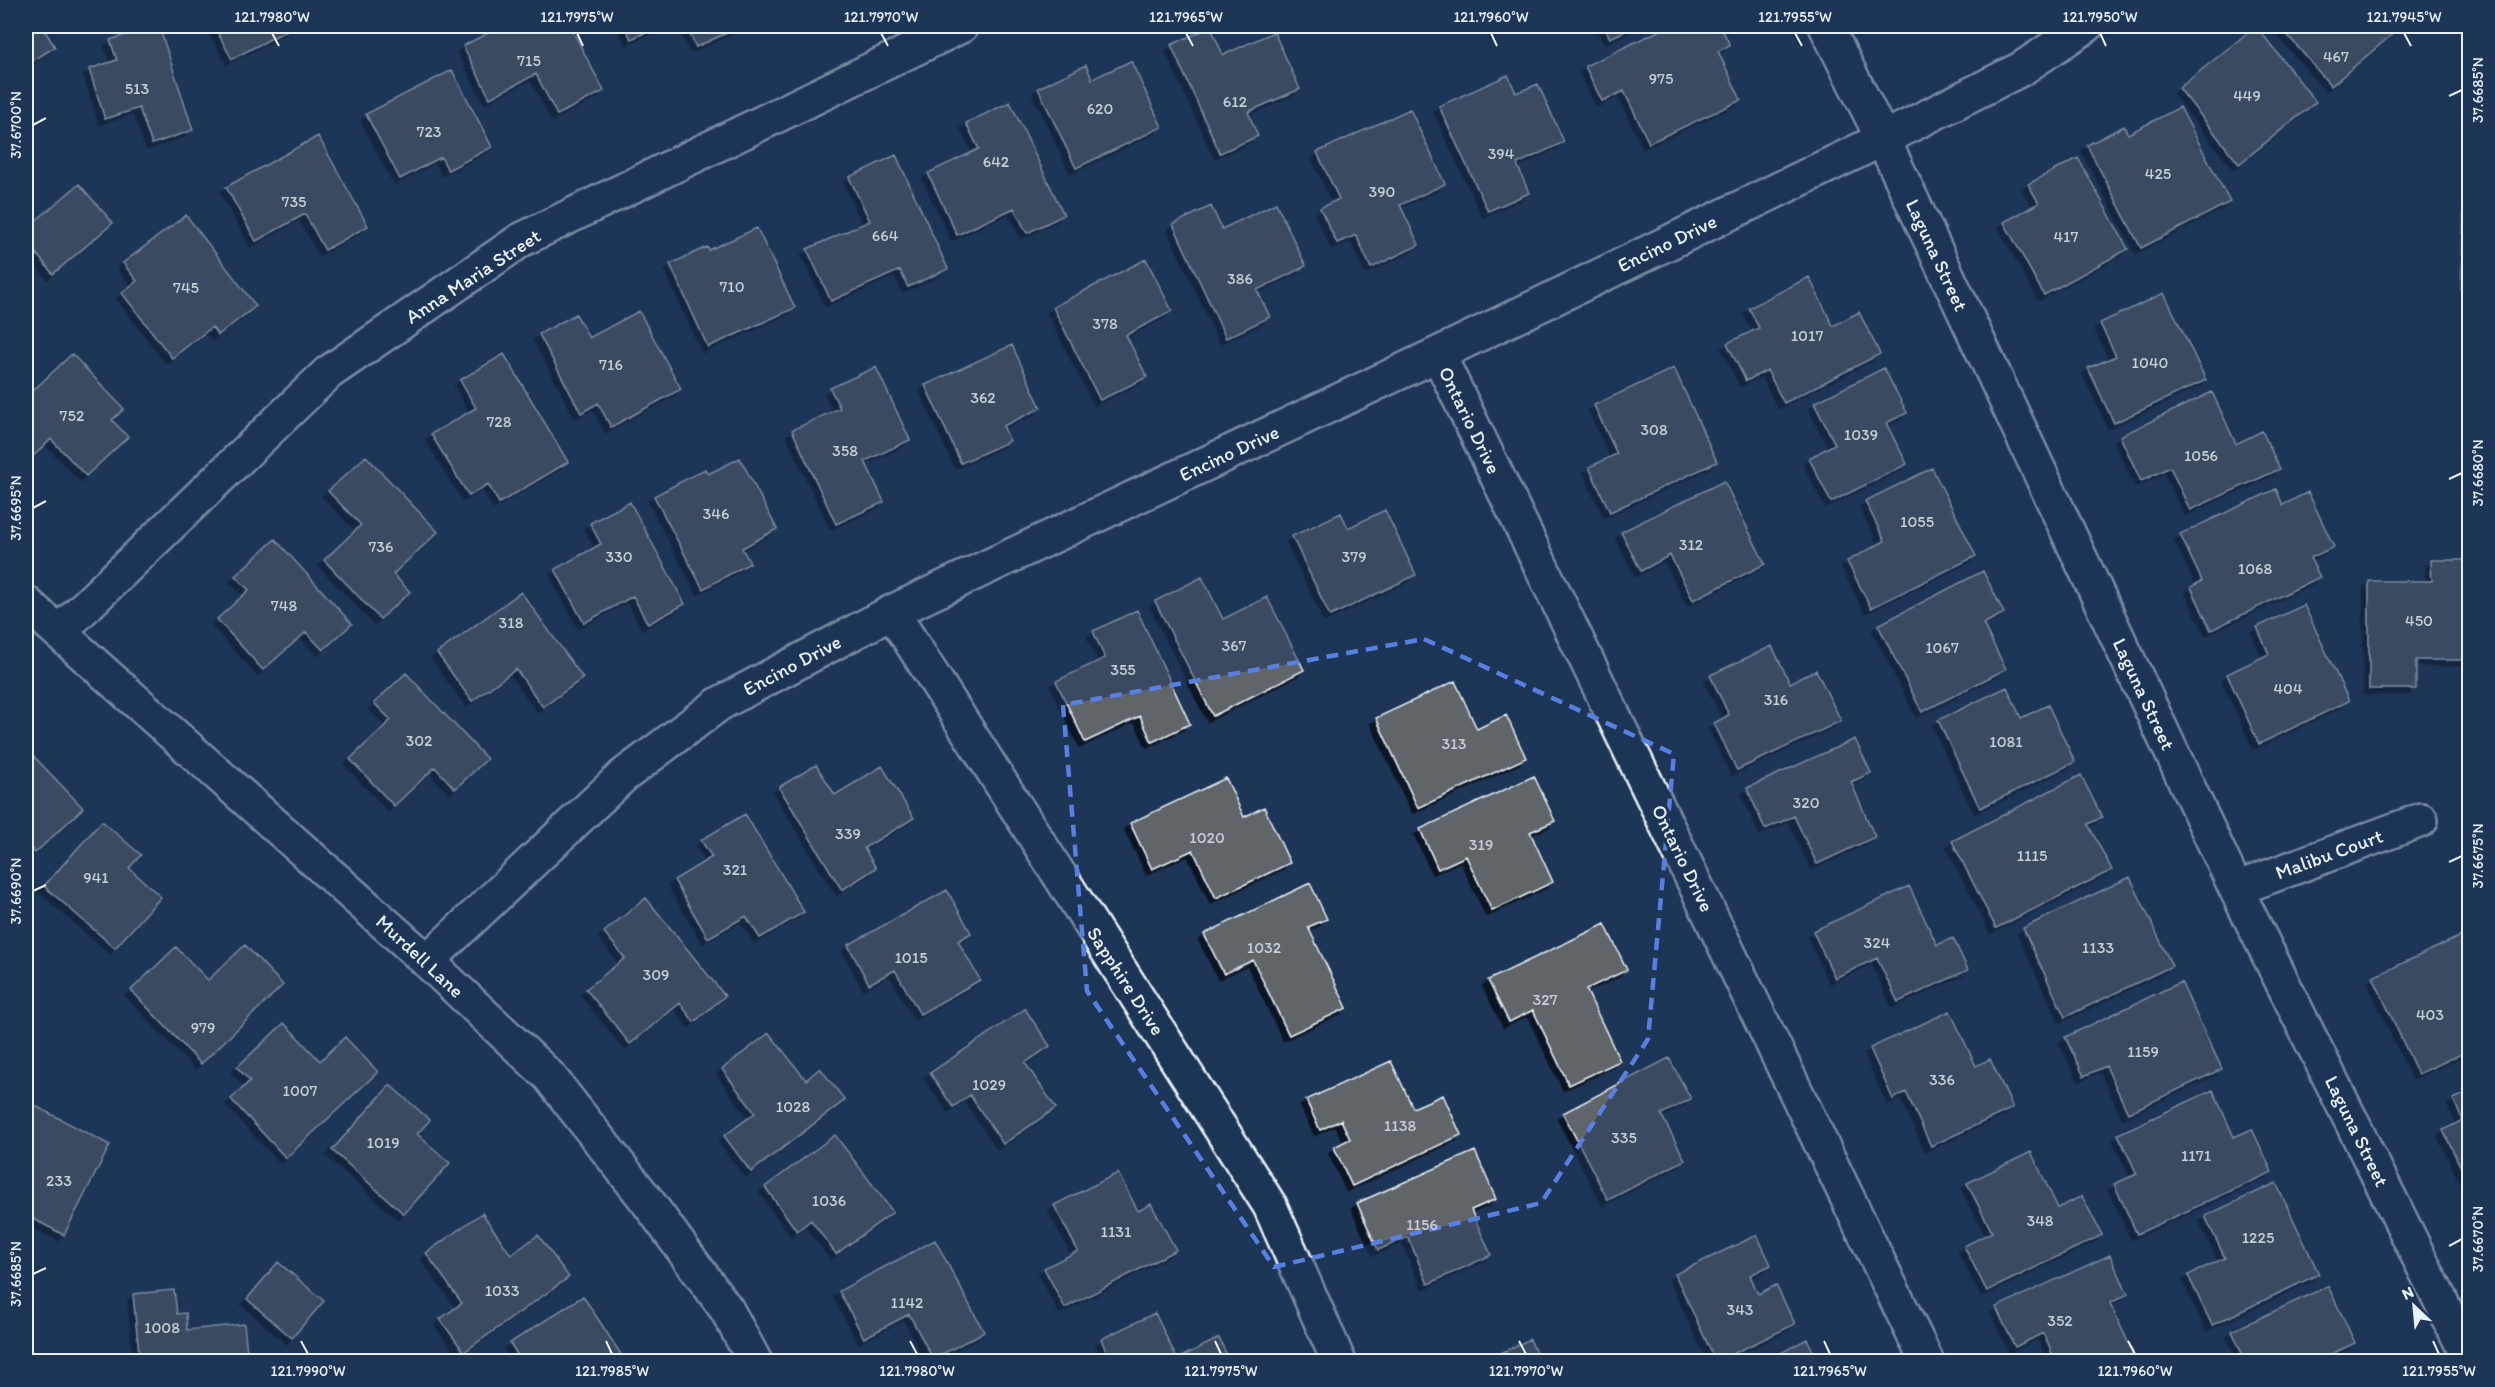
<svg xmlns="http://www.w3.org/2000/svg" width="2495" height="1387" font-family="Itim,sans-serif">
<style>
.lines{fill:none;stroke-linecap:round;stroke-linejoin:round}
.stream{stroke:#85a0b7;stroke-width:12}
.building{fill:#60656b;stroke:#e8f1f8;stroke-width:1.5;filter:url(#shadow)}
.minor-casing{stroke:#e8f1f8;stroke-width:38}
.tertiary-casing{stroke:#e8f1f8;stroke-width:38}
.minor{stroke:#1d3557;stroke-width:33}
.tertiary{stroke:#1d3557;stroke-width:33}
.marked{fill:none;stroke:#5a7fe2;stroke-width:4.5;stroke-dasharray:12 8;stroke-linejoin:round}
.ticks{fill:none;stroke:#e8f1f8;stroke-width:2}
.labels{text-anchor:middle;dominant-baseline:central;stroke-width:6;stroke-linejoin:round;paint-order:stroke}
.number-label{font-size:16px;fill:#c6ced5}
.street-label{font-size:20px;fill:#e8f1f8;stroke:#1d3557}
.neatline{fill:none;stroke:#e8f1f8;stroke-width:2}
.ticks-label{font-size:15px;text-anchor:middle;fill:#e8f1f8}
</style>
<defs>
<filter id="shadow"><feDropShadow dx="-5.5" dy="5.5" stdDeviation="0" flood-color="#0009"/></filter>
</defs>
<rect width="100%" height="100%" fill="#1d3557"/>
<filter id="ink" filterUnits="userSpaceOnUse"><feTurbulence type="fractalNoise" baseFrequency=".0167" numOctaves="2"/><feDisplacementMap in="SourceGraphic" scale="12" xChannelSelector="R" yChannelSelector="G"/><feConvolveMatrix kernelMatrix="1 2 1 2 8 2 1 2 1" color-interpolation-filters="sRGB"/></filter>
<g filter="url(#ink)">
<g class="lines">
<path class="stream" d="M2470,175l-4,113 4,17"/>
</g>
<path class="building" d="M26,26h16l13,21 -29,18z
M154,26h5l34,104 -41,14 -13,-36 -34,11 -16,-50 28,-9 -7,-20z
M214,26h81l-63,33z
M494,26h76l34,65 -47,24 -21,-41 -46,24 -27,-52 33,-17z
M625,26h35l-29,13z
M686,26h56l-46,21z
M1604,26h32l-26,12z
M1669,26h51l10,19 -12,6 23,49 -92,43 -25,-52 -22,10 -17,-35z
M2256,26l60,76 -77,62 -60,-76z
M2280,26h122l-71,60z
M1211,27l12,28 51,-23 26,57 -52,23 10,24 -38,17 -49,-108z
M1131,61l31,66 -86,41 -38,-80 48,-23 6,14z
M452,70l40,77 -44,23 -7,-13 -41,22 -34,-65z
M1508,75l8,18 22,-9 26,58 -47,22 12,29 -41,18 -49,-105z
M1010,102l54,113 -37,18 -13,-25 -57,27 -29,-62 51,-24 -13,-26z
M2180,107l50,95 -89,46 -54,-103 37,-19 4,8z
M1410,109l35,75 -45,21 19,40 -48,23 -15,-33 -19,8 -17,-35 19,-9 -22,-47z
M318,136l50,90 -43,24 -20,-36 -49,27 -30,-54z
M896,155l52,114 -40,18 -8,-17 -69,31 -24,-52 63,-28 -21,-44z
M2078,158l50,91 -84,46 -40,-73 35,-19 -11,-19z
M79,184l34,39 -60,51 -27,-33v-12z
M1276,203l30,63 -49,24 13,27 -44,21 -53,-114 38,-18 11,23z
M186,215l70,91 -38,29 -6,-8 -40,31 -50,-65 15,-12 -14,-18z
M757,228l38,80 -87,39 -38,-83 37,-17 2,3z
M1146,259l26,52 -46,24 21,42 -47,23 -47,-93z
M1809,277l24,49 26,-14 21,42 -96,49 -17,-33 -21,11 -19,-38 32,-15 -10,-20z
M2164,293l42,87 -92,43 -26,-55 28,-12 -16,-33z
M639,311l42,78 -70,38 -13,-24 -17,10 -42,-79 37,-20 13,24z
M1012,345l29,63 -38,18 7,15 -49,22 -36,-78z
M72,354l52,55 -12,11 16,17 -42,39 -35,-37 -25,24v-66z
M504,354l64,108 -69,41 -11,-19 -19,12 -38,-62 45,-26 -16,-28z
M876,367l34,73 -45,21 19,41 -48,22 -44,-94 48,-22 -10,-20z
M1674,368l43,94 -107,50 -21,-45 28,-13 -23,-49z
M1884,368l23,45 -21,10 21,41 -76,38 -22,-44 26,-14 -21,-41z
M2212,392l24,52 26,-13 18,38 -90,41 -20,-43 -29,14 -21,-45z
M366,456l72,76 -45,42 17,18 -30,27 -56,-59 37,-35 -33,-34z
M740,458l37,71 -35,19 8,15 -47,26 -49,-93 51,-27 3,5z
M1932,468l44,88 -105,52 -24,-47 38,-20 -20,-40z
M1724,481l41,83 -72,36 -23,-45 -29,16 -20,-39z
M2276,489l7,16 25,-13 26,55 -24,11 10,19 -109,53 -20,-43 11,-6 -22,-47z
M630,502l55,102 -37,20 -15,-28 -49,27 -29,-54 46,-25 -11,-21z
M1385,510l31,65 -86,41 -38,-80 49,-23 7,15z
M275,539l77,85 -29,26 -17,-18 -43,38 -46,-51 32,-29 -14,-14z
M2431,560h39v100h-54v29h-47v-108h63z
M1983,571l21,42 -21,11 23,45 -84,43 -44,-87z
M1202,577l21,42 44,-22 37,73 -91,46 -58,-115z
M521,592l62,86 -40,29 -27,-38 -44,32 -35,-48z
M2304,605l45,96 -90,43 -32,-70 42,-20 -12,-27z
M1137,610l53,114 -38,18 -12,-26 -55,26 -29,-61 49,-23 -12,-27z
M1772,646l18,37 26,-13 25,51 -104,49 -23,-47 15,-8 -19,-40z
M406,673l81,86 -32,30 -20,-22 -41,39 -44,-47 41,-39 -17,-17z
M1455,681l22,48 29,-14 20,43 -108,50 -42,-90z
M2007,687l14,31 27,-13 27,57 -95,46 -42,-88z
M1855,739l16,34 -20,9 24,55 -58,27 -23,-48 -29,13 -18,-41z
M26,748l57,60 -48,45 -9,-10z
M816,765l19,30 47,-29 32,52 -50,30 12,20 -34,22 -63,-103z
M2081,775l21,42 -14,7 24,46 -116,58 -44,-87z
M1534,776l21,45 -25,11 23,50 -61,29 -26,-55 -28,13 -18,-40z
M1226,778l18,39 20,-10 26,56 -74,35 -23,-48 -41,19 -22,-46z
M745,814l59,98 -44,26 -14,-22 -38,22 -34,-58 38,-23 -11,-17z
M102,821l39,34 -12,13 32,29 -46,51 -71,-62z
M2130,877l42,89 -107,51 -42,-89z
M1310,883l17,36 -19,8 39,81 -58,27 -36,-75 -29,14 -20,-40z
M1909,886l28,59 16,-7 15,32 -70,32 -21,-44 -42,20 -22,-47z
M947,890l24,43 -13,8 22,39 -60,34 -25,-44 -26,14 -21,-39z
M646,898l79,98 -31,26 -14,-19 -50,41 -44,-55 39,-31 -21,-26z
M1605,924l22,46 -41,19 34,72 -51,24 -36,-75 -24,12 -21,-42z
M2461,936l9,17v97l-52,24 -45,-97z
M245,945l38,40 -82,79 -70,-74 45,-43 32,33z
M2181,982l41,87 -94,44 -22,-47 -22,10 -19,-39z
M1025,1009l25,37 -25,17 31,45 -53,36 -33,-49 -17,12 -23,-34z
M1950,1011l26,55 14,-7 23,49 -82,38 -25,-54 -13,7 -23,-51z
M284,1023l36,38 25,-24 33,35 -92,86 -55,-59 19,-18 -13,-14z
M769,1033l37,47 14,-12 25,32 -94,72 -27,-36 31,-23 -33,-44z
M1669,1058l22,41 -30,15 24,46 -77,40 -45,-87z
M1391,1061l22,47 30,-13 18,40 -109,51 -18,-39 16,-8 -9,-19 -21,10 -14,-30z
M390,1085l40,35 -13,14 33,29 -46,51 -72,-64z
M2213,1090l21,47 18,-8 20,43 -135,62 -23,-50 23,-10 -19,-40z
M2470,1092v94l-27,-56 20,-10 -10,-21z
M26,1101l84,44 -46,90 -38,-20z
M835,1135l58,77 -57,42 -25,-34 -14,11 -32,-44z
M1475,1151l21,48 -25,11 20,45 -63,29 -20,-47 -30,13 -21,-47z
M2031,1152l27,56 24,-12 20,39 -115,56 -23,-45 28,-14 -25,-49z
M1118,1173l20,38 13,-7 25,46 -111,58 -21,-40 34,-17 -24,-46z
M2276,1183l43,91 -107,51 -24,-50 37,-17 -20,-42z
M482,1213l29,42 27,-20 31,42 -105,75 -24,-33 22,-16 -36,-50z
M1757,1235l14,30 -21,10 8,19 18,-9 19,39 -79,38 -41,-88z
M935,1240l49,92 -51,27 -24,-45 -45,24 -25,-47z
M2110,1255l18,39 -18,9 23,50 -17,9h-60l-13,-29 -28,14 -19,-40z
M278,1262l46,39 -32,37 -45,-39z
M2328,1286l27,57 -30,14 2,5h-81l-14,-31z
M174,1290l3,24 9,-1 1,17 57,-6 4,38h-108l-7,-68z
M583,1296l43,66h-104l-12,-19z
M1155,1313l22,46 42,-21 11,24h-119l-10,-23z
M1530,1339l10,23h-58z
M1807,1339l12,23h-55z"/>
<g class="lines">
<defs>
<path id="minor" d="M1826,26l57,113 353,750 234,471
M1438,354l489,1008
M892,612l378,594 69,156
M59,632l269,-259 193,-133 440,-214
M2236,889l185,-69
M427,961l196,-185 96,-72 173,-92 546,-258 445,-215 138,-70 65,-43"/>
<path id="tertiary" d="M26,603l401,358 122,115 99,126 79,108 28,52"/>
</defs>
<use href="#minor" class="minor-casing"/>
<use href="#tertiary" class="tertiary-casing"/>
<use href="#minor" class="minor"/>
<use href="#tertiary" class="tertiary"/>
</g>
</g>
<path d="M0 0H2495V1387H0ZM1424,639l250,115 -26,285 -107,164 -267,64 -187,-276 -24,-286z" fill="#1d3557" fill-opacity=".55" fill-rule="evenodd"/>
<path class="marked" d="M1424,639l250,115 -26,285 -107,164 -267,64 -187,-276 -24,-286z"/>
<path class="ticks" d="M272,33l7,13M577,33l6,13M881,33l7,13M1186,33l7,13M1491,33l6,13M1795,33l7,13M2100,33l6,13M2404,33l7,13M2449,96l13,-6M33,125l13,-7M2449,479l13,-6M33,508l13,-7M2449,862l13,-6M33,891l13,-6M2449,1246l13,-7M33,1274l13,-6M301,1341l7,13M606,1341l6,13M910,1341l7,13M1215,1341l6,13M1519,1341l7,13M1824,1341l6,13M2128,1341l7,13M2433,1341l6,13"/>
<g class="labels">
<g class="number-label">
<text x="2336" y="56">467</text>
<text x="529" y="60">715</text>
<text x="1661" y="78">975</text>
<text x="137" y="88">513</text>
<text x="2247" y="95">449</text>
<text x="1235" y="101">612</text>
<text x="1100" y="108">620</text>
<text x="429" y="131">723</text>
<text x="1501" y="153">394</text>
<text x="996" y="161">642</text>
<text x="2158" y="173">425</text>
<text x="1382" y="191">390</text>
<text x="294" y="201">735</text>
<text x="885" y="235">664</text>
<text x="2066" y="236">417</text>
<text x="1240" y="278">386</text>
<text x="732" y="286">710</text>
<text x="186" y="287">745</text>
<text x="1105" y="323">378</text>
<text x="1807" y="335">1017</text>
<text x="2150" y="362">1040</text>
<text x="611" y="364">716</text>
<text x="983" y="397">362</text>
<text x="72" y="415">752</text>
<text x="499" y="421">728</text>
<text x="1654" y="429">308</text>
<text x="1861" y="434">1039</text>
<text x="845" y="450">358</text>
<text x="2201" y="455">1056</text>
<text x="716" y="513">346</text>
<text x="1917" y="521">1055</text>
<text x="1691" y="544">312</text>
<text x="381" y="546">736</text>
<text x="619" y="556">330</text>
<text x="1354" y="556">379</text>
<text x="2255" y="568">1068</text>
<text x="284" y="605">748</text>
<text x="2419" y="620">450</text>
<text x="511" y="622">318</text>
<text x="1234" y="645">367</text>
<text x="1942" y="647">1067</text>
<text x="1123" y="669">355</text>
<text x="2288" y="688">404</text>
<text x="1776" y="699">316</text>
<text x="419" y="740">302</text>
<text x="2006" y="741">1081</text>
<text x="1454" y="743">313</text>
<text x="1806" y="802">320</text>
<text x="848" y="833">339</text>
<text x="1207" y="837">1020</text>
<text x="1481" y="844">319</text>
<text x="2032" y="855">1115</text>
<text x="735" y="869">321</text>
<text x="96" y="877">941</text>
<text x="1877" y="942">324</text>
<text x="1264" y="947">1032</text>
<text x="2098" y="947">1133</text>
<text x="911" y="957">1015</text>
<text x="656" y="974">309</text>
<text x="1545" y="999">327</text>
<text x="2430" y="1014">403</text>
<text x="203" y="1027">979</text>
<text x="2143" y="1051">1159</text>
<text x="1942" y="1079">336</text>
<text x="989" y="1084">1029</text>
<text x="300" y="1090">1007</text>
<text x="793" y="1106">1028</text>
<text x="1400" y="1125">1138</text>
<text x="1624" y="1137">335</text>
<text x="383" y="1142">1019</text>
<text x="2196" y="1155">1171</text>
<text x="59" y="1180">233</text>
<text x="829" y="1200">1036</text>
<text x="2040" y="1220">348</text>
<text x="1422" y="1224">1156</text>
<text x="1116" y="1231">1131</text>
<text x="2258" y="1237">1225</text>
<text x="502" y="1290">1033</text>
<text x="907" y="1302">1142</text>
<text x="1740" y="1309">343</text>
<text x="2060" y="1320">352</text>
<text x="162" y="1327">1008</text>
</g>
<g class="street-label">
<text transform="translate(1667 243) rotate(-26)">Encino Drive</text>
<text transform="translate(1937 255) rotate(65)">Laguna Street</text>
<text transform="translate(473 276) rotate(-33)">Anna Maria Street</text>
<text transform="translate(1470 420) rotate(64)">Ontario Drive</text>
<text transform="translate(1229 453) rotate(-25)">Encino Drive</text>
<text transform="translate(792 665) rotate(-28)">Encino Drive</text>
<text transform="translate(2144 694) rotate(65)">Laguna Street</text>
<text transform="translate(2329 854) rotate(-20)">Malibu Court</text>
<text transform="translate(1683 858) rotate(64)">Ontario Drive</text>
<text transform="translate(420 956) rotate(43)">Murdell Lane</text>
<text transform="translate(1126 981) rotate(57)">Sapphire Drive</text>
<text transform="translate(2357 1131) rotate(64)">Laguna Street</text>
</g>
</g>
<rect width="2495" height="1387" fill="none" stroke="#1d3557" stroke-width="66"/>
<g transform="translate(2414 1306) rotate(334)" stroke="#1d3557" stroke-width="4.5" paint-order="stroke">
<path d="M0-4.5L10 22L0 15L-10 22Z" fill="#e8f1f8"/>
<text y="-9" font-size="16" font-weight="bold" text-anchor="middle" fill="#e8f1f8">N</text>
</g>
<rect x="33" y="33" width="2429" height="1321" class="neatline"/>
<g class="ticks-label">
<text x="272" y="22">121.7980°W</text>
<text x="577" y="22">121.7975°W</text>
<text x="881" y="22">121.7970°W</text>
<text x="1186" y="22">121.7965°W</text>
<text x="1491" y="22">121.7960°W</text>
<text x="1795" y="22">121.7955°W</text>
<text x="2100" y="22">121.7950°W</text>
<text x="2404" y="22">121.7945°W</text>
<text transform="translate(2478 90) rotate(-90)" y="5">37.6685°N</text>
<text transform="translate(16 125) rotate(-90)" y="5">37.6700°N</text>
<text transform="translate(2478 473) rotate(-90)" y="5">37.6680°N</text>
<text transform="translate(16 508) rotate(-90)" y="5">37.6695°N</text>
<text transform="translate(2478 856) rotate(-90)" y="5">37.6675°N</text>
<text transform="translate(16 891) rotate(-90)" y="5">37.6690°N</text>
<text transform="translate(2478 1239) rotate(-90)" y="5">37.6670°N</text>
<text transform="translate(16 1274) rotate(-90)" y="5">37.6685°N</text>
<text x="308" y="1376">121.7990°W</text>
<text x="612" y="1376">121.7985°W</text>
<text x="917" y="1376">121.7980°W</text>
<text x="1221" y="1376">121.7975°W</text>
<text x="1526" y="1376">121.7970°W</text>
<text x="1830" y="1376">121.7965°W</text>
<text x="2135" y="1376">121.7960°W</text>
<text x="2439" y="1376">121.7955°W</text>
</g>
</svg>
